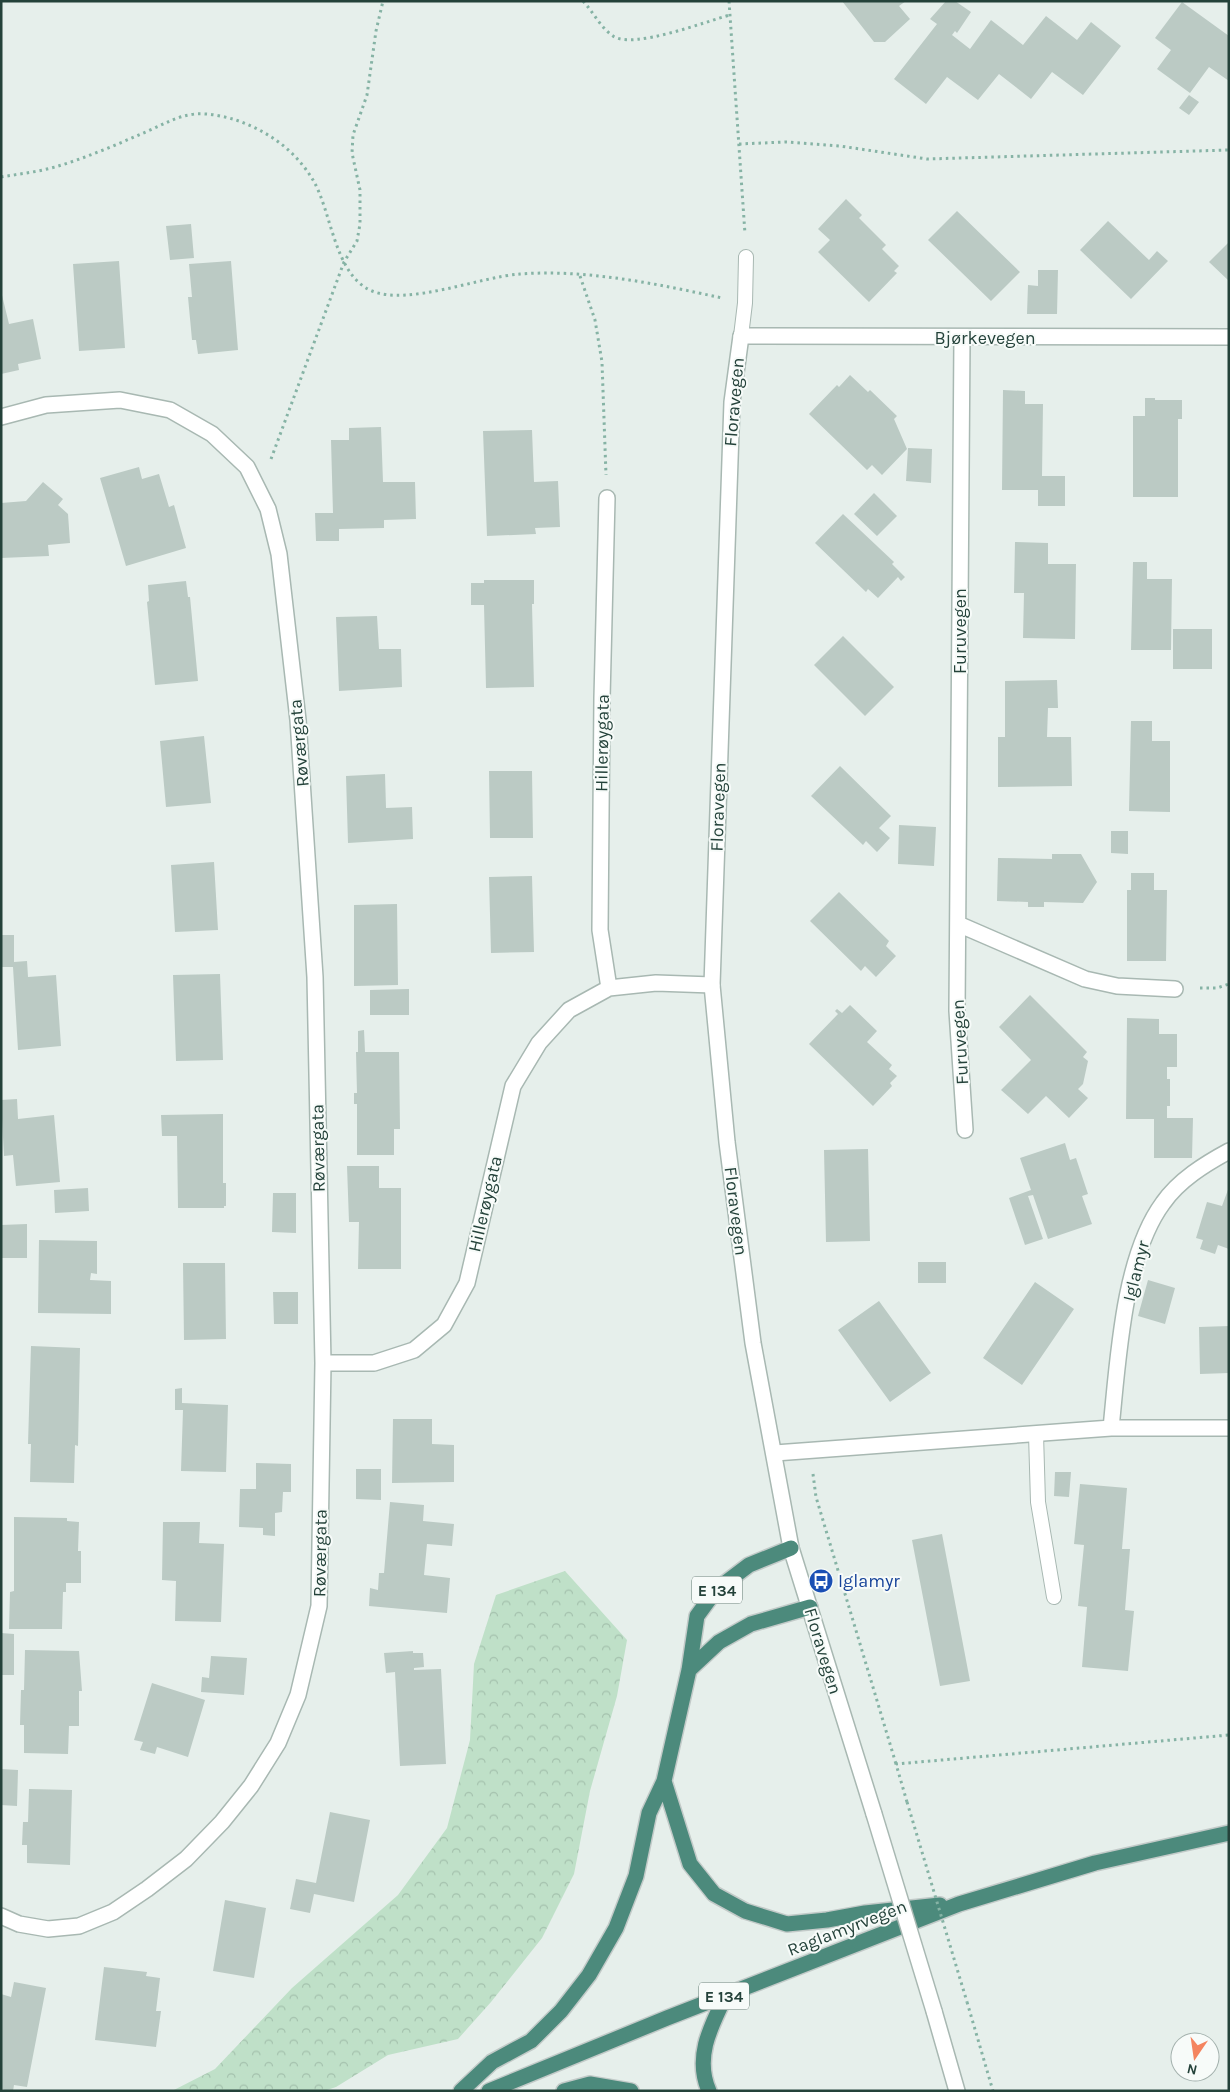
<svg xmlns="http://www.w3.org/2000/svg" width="1230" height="2092" font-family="Karla,sans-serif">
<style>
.forest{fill:url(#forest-crowns)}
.building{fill:#bbcac4}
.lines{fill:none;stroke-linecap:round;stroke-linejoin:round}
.service-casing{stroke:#a8b8b2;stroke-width:16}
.minor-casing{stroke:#a8b8b2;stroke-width:18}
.tertiary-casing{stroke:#a8b8b2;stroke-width:18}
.trunk-casing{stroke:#c2cac8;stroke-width:18}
.path{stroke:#86b3a5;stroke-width:3;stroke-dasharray:2.5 4;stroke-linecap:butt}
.service{stroke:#fff;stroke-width:14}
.minor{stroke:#fff;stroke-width:15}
.tertiary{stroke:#fff;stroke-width:15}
.trunk{stroke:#4c8a7c;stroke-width:15}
.tertiary-bridge-casing{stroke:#a8b8b2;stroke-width:18;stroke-linecap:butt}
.path-bridge{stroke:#86b3a5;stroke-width:3;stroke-dasharray:2.5 4;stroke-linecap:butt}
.tertiary-bridge{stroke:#fff;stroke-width:15}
.labels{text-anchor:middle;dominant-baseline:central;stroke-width:4;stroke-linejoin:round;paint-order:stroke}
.shield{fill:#f7fbf9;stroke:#637a73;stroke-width:1}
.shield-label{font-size:16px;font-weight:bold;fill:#24423a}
.street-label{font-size:18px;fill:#24423a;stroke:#f7fbf9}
.transit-label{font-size:18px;fill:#164399;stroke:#f7fbf9;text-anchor:start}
</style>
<defs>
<pattern id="forest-crowns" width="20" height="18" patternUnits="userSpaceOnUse" patternTransform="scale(1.25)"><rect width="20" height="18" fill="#bfe0c8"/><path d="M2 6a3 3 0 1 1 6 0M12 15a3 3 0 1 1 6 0" fill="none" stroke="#a4c1ad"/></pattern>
</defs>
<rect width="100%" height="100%" fill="#e6efeb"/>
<path class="forest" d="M565,1571l62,69 -10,56 -27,95 -16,83 -32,64 -51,64 -33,37 -70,16 -52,32 -12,4h-152l43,-22 77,-81 106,-93 49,-67 23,-88 4,-76 22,-69z"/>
<path class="building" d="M842,1h64l-7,5 11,13 -25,23h-11z
M946,1h9l16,11 -14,21 -2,-2 -3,4 18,14 21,-29 32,25 23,-29 31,24 14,-18 30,24 -38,49 -31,-23 -21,27 -32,-25 -21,26 -31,-23 -21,27 -32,-25 43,-55 -7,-5z
M1182,2l47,34v45l-20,-14 -19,26 -33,-24 14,-19 -16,-12z
M1189,95l10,7 -10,13 -10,-7z
M846,199l16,16 -3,3 27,27 -4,4 17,17 -5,5 3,2 -28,29 -51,-50 12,-12 -12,-11z
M957,211l63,61 -29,29 -63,-61z
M1108,221l41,39 8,-9 11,10 -37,38 -51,-49z
M191,224l3,34 -24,2 -4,-34z
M1229,242v39l-20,-19z
M119,261l6,87 -46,3 -6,-87z
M231,261l7,89 -40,4 -2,-14h-4l-4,-43h4l-3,-33z
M1038,270h20l-1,44h-30l1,-29 10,1z
M1,291l8,33 24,-5 8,40 -23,5 1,6 -18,4z
M850,375l18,17 2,-2 27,26 -3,3 13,30 -25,26 -10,-10 -5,5 -58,-56 28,-29 2,2z
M1003,390l22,1v13h18l-1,72h23v30h-27v-16h-36z
M1145,398h10v2h27v19h-4v78h-45v-81h12z
M381,427l2,55h32l1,37 -32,1v8l-45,1v12h-23l-1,-28h18l-2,-73h18v-12z
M532,430l2,52 24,-1 2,46 -25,1 1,6 -49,2 -4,-105z
M908,448l24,1 -1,34 -25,-2z
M139,467l3,12 17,-5 10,33 5,-2 12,43 -60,18 -26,-88z
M43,482l20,17 -5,6 10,9 2,29 -22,2 1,11 -48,2v-55l25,-2z
M874,493l23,23 -20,20 -23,-22z
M843,514l51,48 -2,2 13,13 -4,4 -3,-4 -20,21 -10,-9 -2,3 -51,-49z
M1015,542l33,1v21h28l-1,75 -52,-1 1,-45h-10z
M1133,562h14v17h25l-1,71h-40z
M484,580h50v24h-2l2,83 -48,1 -2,-83h-13v-22h13z
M186,581l2,16h2l8,84 -43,4 -8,-83 2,-1 -1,-16z
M377,616l2,33h22l1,38 -63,4 -3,-74z
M1173,629h39v40h-39z
M843,636l51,51 -29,29 -51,-51z
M1057,680l1,28h-10l-1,29h24l1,49 -74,1v-50h7v-56z
M1131,721h21v20h18v71l-41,-1z
M204,736l7,67 -45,4 -6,-66z
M840,766l51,50 -12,12 11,10 -13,14 -11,-11 -3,4 -52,-49z
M489,771h43l1,67h-43z
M385,774l1,34 26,-1 1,32 -65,4 -2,-67z
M899,825l37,2 -2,39 -36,-2z
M1111,831h17v23l-17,-1z
M1052,854h29l16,28 -14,21 -39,-1v5h-16v-5l-31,-1 1,-43 54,1z
M214,862l4,68 -43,2 -4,-67z
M1131,873h23v17h13l-1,71h-39v-71h4z
M532,876l2,76 -43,1 -2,-76z
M839,892l50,49 -3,5 10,10 -20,21 -11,-11 -4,5 -51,-50z
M397,904l1,81 -44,1v-81z
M1,935h13v27l13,-1 1,16 28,-2 5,71 -43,4 -5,-83h-12z
M220,974l3,86 -47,1 -3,-86z
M409,989v26h-39v-25z
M1030,995l57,57 -4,5 5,4 -5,23 -5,5 10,9 -19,20 -23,-22 -18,18 -27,-24 30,-30 -32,-33z
M850,1005l27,26 -10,11 25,23 -3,4 8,7 -7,7 2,3 -19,20 -64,-62 29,-30 -3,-3 2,-2 5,4z
M1127,1018l32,1v15h18v33h-10v12h3v27h-3v12h26l-1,40h-38v-39h-28z
M364,1030l1,22h34l1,77h-6v26h-37v-51h-3v-11h3l-1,-41h2v-21z
M17,1099l1,20 36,-4 6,67 -44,4 -3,-31 -9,1 -3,-56z
M223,1114v69h3v23h-2v2h-46l-1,-72h-15l-1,-21z
M1065,1143l5,17 6,-2 12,36 -6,2 10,28 -44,15 -15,-44 -5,1 15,43 -18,6 -16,-47 22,-8 -11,-32z
M868,1149l2,92 -44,1 -2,-92z
M347,1166h32v22h22v81h-43l1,-47h-10z
M1229,1187v62l-11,-4 -3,9 -15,-5 3,-9 -7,-2 11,-36 15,4z
M88,1188l1,23 -34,2 -1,-23z
M273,1193h23v40l-24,-1z
M27,1224v34h-26v-33z
M39,1240l58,1v33l-6,-1 -1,7 21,1v33l-73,-1z
M918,1262h28v21h-28z
M183,1263h42l1,76 -42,1z
M1148,1280l27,8 -10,36 -27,-8z
M1035,1282l39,27 -52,76 -39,-27z
M273,1292h25v32h-24z
M879,1301l52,72 -41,29 -52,-72z
M1229,1326v47l-29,1 -1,-47z
M31,1346l49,2 -2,98 -3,-1 -1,38 -44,-1 1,-38h-3z
M182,1388v15l46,2 -2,67 -45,-1 2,-61h-8v-21z
M393,1419h39v25l22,1v37l-62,1z
M256,1463l35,1v28h-8l-1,20 -7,1v23l-12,-1v-7l-24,-1 1,-38h16z
M356,1469h25v31l-25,-1z
M1055,1472h16l-2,25 -15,-1z
M1080,1484l47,4 -5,61h8l-5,61 9,1 -6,60 -46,-4 5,-60 -9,-1 6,-61 -10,-1z
M390,1502l34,3 -1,16 31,3 -2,22 -25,-2 -3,31 26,3 -3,35 -78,-7 1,-18 8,2 1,-17h5z
M14,1517l53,1v3l12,1 -1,29h3v32h-15v9h-3l-1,37h-53l1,-37 4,-1z
M163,1522h37l-1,21 25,1 -3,78 -46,-1 1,-40 -14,-1z
M942,1534l28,147 -30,5 -28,-146z
M1,1633l13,1v41h-13z
M25,1650l54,1 3,40h-3v35h-10l-1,28 -44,-1v-28h-4l1,-35h3z
M413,1651v2h10l1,14 -10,1v2l27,-1 5,95 -46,2 -5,-94 -9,1 -2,-20z
M211,1656l36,2 -3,37 -43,-3 1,-15 7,1z
M152,1683l53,17 -17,57 -31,-10 -2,7 -15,-4 3,-8 -9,-2z
M1,1769l17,1 -1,36 -16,-1z
M29,1789l43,1 -2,75 -43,-2v-18h-5l1,-23h5z
M330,1812l40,8 -16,82 -40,-8 -4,19 -20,-4 6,-30 20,4z
M225,1900l41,8 -12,70 -41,-7z
M104,1967l43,5 -1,4 14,2 -4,33h5l-5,36 -61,-7z
M14,1982l32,6 -19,99 -13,-2 -1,6h-4l-8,-2v-95l10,3z"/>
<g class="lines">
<defs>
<path id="service" d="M741,336l4,-33 1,-46
M1036,1434l2,68 16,95"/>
<path id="minor" d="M741,336l488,1
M962,338l-5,673 8,119
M1,417l45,-12 74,-5 50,10 42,24 35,33 21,42 11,45 19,166 17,257 8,386 -4,243 -21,89 -20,48 -27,43 -29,36 -36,37 -39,30 -34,23 -34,14 -31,3 -29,-5 -18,-8
M607,498l-5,200 -2,232 9,58
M958,924l127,55 32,7 58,3
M323,1363h51l40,-13 30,-25 23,-42 46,-197 26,-43 30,-33 40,-22 47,-5 56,2
M1111,1428c7,-67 12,-171 52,-225 16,-23 42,-39 66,-52
M775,1453l336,-25h118"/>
<path id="tertiary" d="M741,336l-9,66 -20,583 15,157 26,201 38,205 83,266
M934,2011l23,80"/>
<path id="trunk" d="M689,1670l30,-28 32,-18 59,-17
M664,1781l26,83 24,30 31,17 42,13 40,-4 38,-7 75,-8
M461,2091l31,-29 39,-21 30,-30 28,-36 27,-47 20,-52 13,-63 15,-32 25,-111 8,-54 19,-26 33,-25 42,-17
M489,2091l178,-73 292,-114 136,-41 134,-30
M564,2091l26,-7 41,7
M709,2091c-15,-34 2,-65 17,-96"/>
</defs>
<use href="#service" class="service-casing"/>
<use href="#minor" class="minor-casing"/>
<use href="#tertiary" class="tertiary-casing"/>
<use href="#trunk" class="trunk-casing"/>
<path class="path" d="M583,1c11,12 17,26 30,35 19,14 94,-15 117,-21
M729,1l16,233
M739,144l47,-2 54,4 87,13 302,-9
M1,177c18,-3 36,-5 54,-10 31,-9 63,-23 93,-36 16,-7 29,-15 47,-17 13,-1 28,2 41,6 32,11 59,30 77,60 19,32 21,95 59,111 37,15 107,-14 148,-17 66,-5 138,10 202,24
M580,276l15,44 7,42 4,113
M271,459l73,-197 13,-21 3,-17v-34l-8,-37 1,-18 14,-40 9,-64 7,-30
M1200,988h17l12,-4
M813,1474l3,23 80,267
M907,1802l-11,-38 333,-29
M967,2002l26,89"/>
<use href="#service" class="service"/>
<use href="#minor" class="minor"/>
<use href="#tertiary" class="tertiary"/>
<use href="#trunk" class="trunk"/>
<defs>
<path id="tertiary-bridge" d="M874,1814l60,197"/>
</defs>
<use href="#tertiary-bridge" class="tertiary-bridge-casing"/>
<path class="path-bridge" d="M907,1802l60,200"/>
<use href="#tertiary-bridge" class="tertiary-bridge"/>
</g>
<defs>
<symbol id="bus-disc" viewBox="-11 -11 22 22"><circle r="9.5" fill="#1a4fb4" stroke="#f7fbf9"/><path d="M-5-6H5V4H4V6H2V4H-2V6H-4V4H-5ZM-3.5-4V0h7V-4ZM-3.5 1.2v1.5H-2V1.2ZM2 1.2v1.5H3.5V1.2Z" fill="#fff"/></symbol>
</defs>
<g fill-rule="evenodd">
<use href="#bus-disc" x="807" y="1567" width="28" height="28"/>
</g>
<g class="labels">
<g class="shield">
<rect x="692" y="1576.5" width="50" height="27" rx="4"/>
<rect x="699" y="1982.5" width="50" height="27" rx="4"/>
</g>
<g class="shield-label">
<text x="717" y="1590">E 134</text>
<text x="724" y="1996">E 134</text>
</g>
<g class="street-label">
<text x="985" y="338">Bjørkevegen</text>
<text transform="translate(734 402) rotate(-85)">Floravegen</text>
<text transform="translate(960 631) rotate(-90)">Furuvegen</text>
<text transform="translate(299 743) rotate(-95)">Røværgata</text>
<text transform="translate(602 743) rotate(-89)">Hillerøygata</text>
<text transform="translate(718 807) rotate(-88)">Floravegen</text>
<text transform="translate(960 1042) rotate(-93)">Furuvegen</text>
<text transform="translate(318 1148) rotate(-91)">Røværgata</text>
<text transform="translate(485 1204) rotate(-77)">Hillerøygata</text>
<text transform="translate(736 1211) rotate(83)">Floravegen</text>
<text transform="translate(1136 1271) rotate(-76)">Iglamyr</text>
<text transform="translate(320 1553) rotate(-89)">Røværgata</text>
<text transform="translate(823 1651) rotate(73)">Floravegen</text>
<text transform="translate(847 1928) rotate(-21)">Raglamyrvegen</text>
</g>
<g class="transit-label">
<text x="838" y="1581">Iglamyr</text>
</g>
</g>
<rect width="1230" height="2092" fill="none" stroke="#24423a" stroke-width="5"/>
<g transform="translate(1195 2057) rotate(193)"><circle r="24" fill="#f7fbf9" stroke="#a3b1ad"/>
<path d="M0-4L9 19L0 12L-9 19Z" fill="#f4845f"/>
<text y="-8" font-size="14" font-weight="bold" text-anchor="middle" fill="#24423a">N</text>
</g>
</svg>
